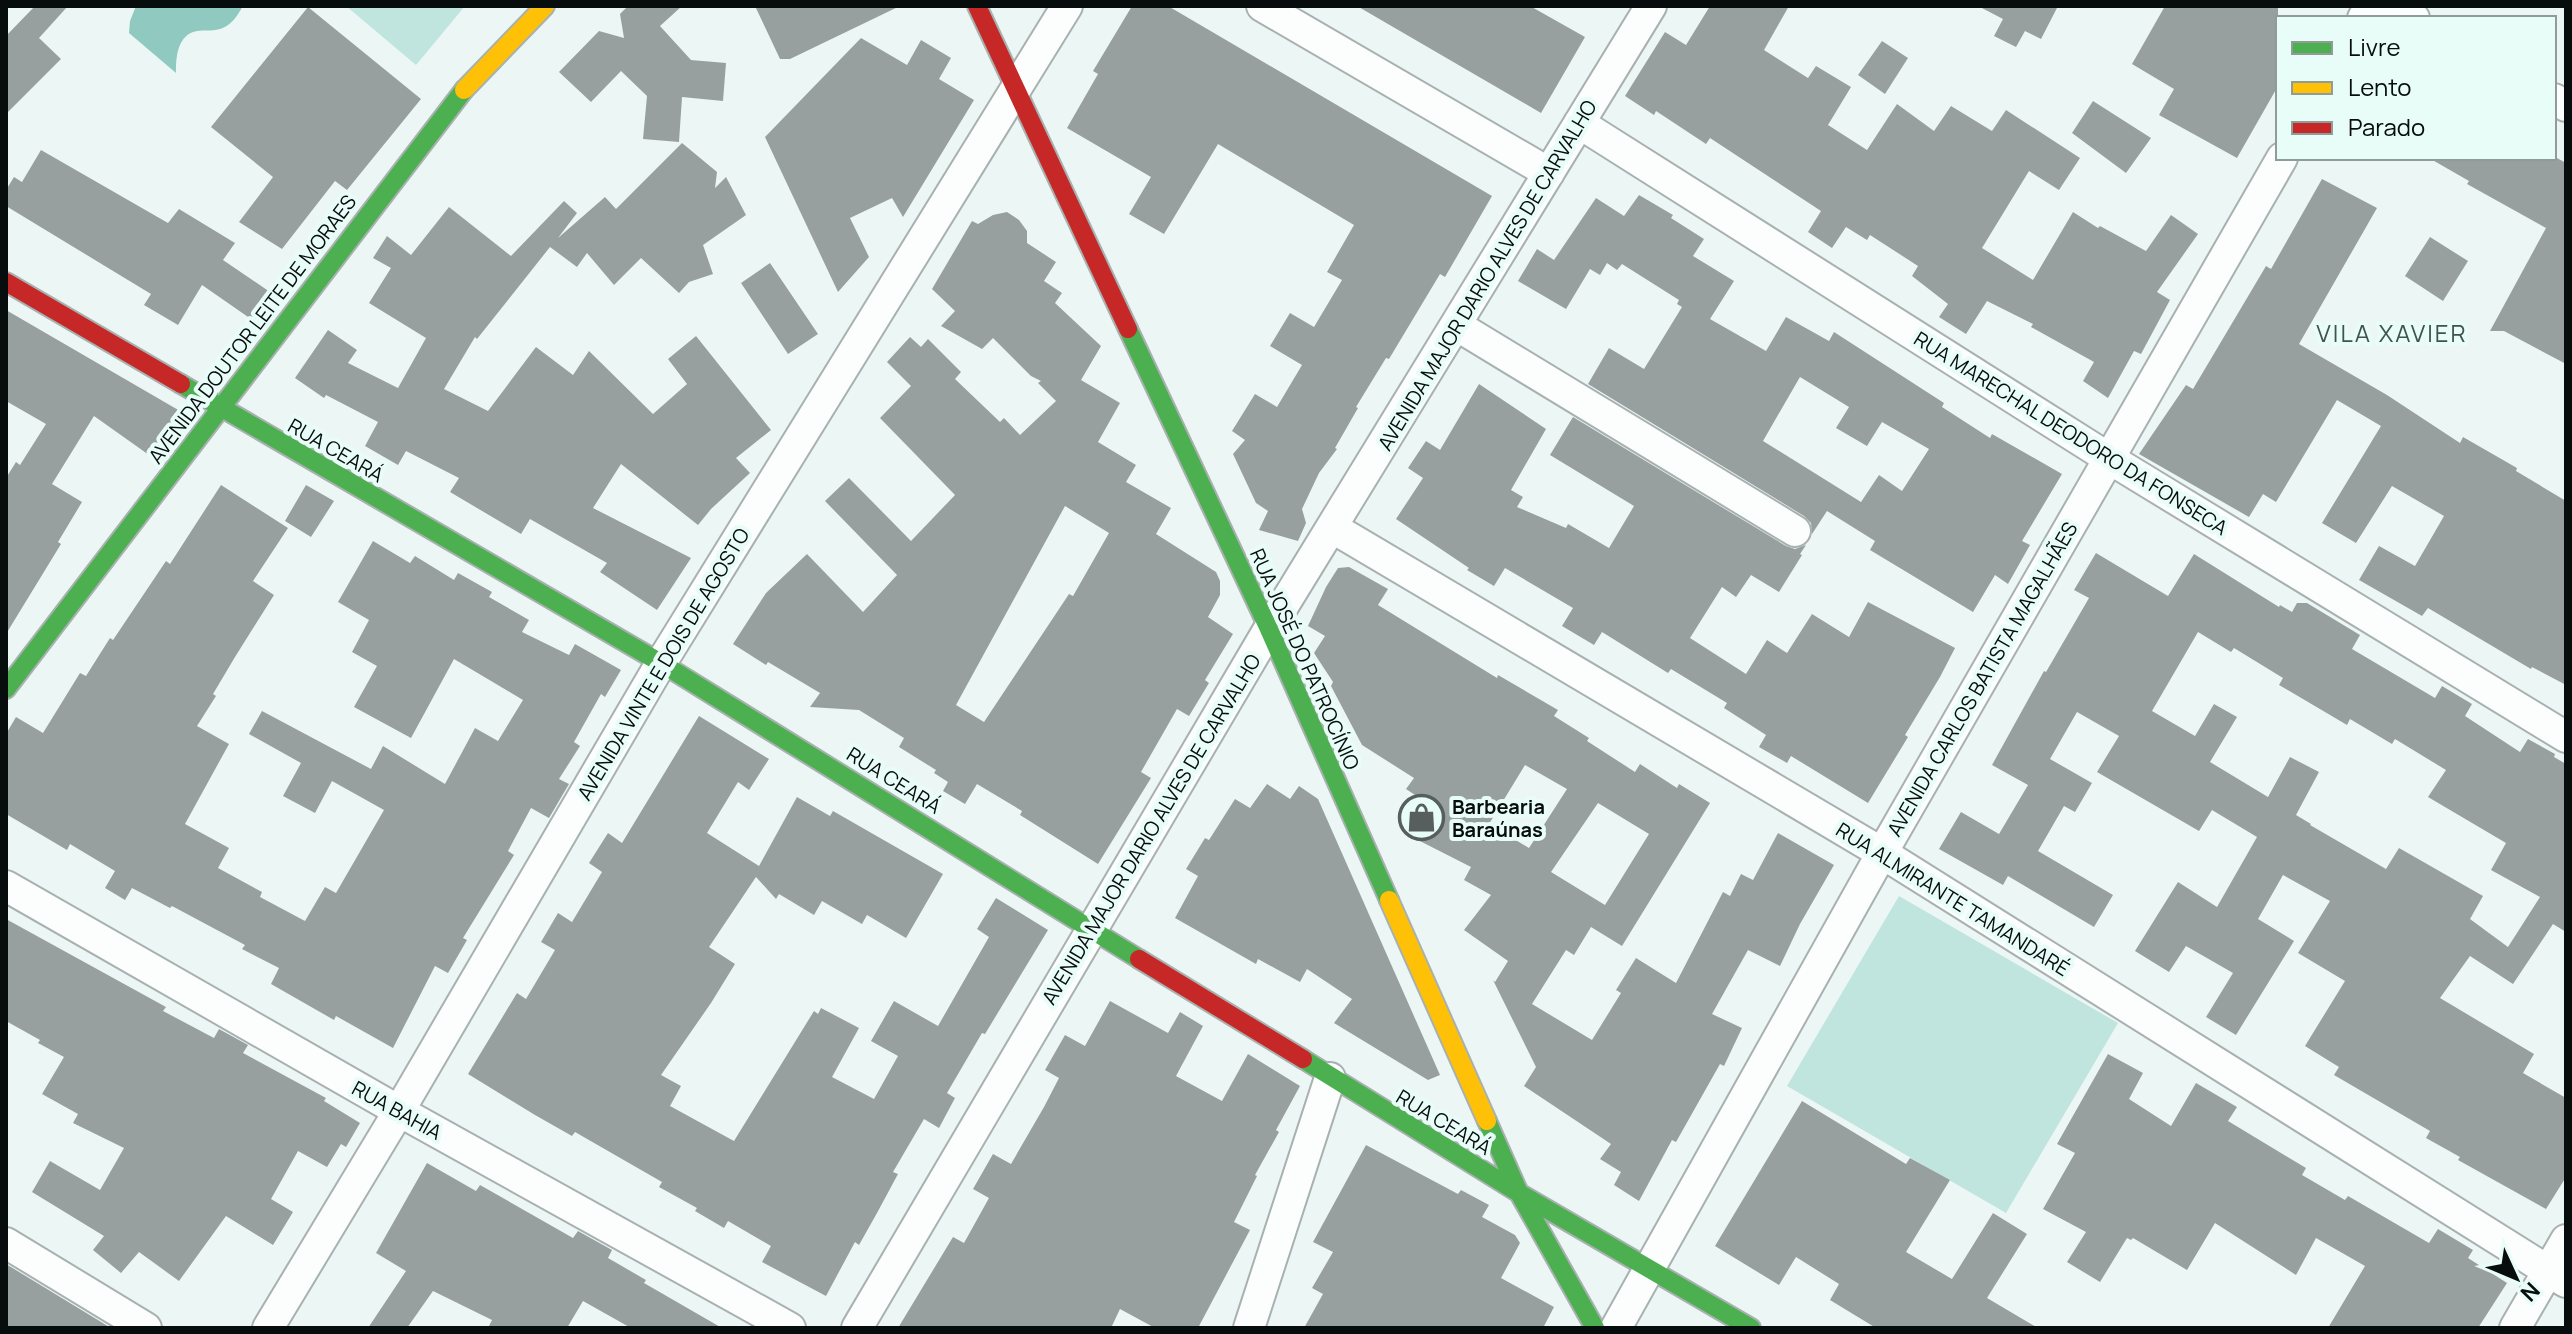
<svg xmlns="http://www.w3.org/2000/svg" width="2572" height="1334" font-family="Manrope,sans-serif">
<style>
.green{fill:#bfe5de}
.water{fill:#8fc9c0}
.building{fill:#98a09f;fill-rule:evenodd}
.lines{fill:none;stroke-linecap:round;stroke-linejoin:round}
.street-casing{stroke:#a8b1af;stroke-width:34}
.fast-casing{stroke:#a8b1af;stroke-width:22}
.slow-casing{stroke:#a8b1af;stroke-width:22}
.jam-casing{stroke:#a8b1af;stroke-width:22}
.street{stroke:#fcfefe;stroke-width:30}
.fast{stroke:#4caf50;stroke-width:18}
.slow{stroke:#ffc107;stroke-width:18}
.jam{stroke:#c62828;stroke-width:18}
.labels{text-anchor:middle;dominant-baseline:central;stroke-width:8;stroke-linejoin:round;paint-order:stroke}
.street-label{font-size:20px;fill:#070d0c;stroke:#e8fcf8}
.poi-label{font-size:20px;font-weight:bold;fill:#070d0c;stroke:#e8fcf8;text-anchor:start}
.quarter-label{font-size:24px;letter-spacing:2px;fill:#41524f;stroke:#e8fcf8}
</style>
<rect width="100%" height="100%" fill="#ecf7f5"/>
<path class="green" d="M346,6h119l-49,59z
M1899,896l219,127 -112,190 -219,-127z"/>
<path class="water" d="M136,6h107c-6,10 -12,20 -23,23 -9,3 -19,0 -27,3 -16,6 -17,26 -17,41l-47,-40 1,-12z"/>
<path class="building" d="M35,6h33l-29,32 22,21 -55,55v-78z
M628,6h54l-22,20 31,34 35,3 -3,38 -41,-4 -3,45 -36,-3 4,-43 -26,-25 -30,31 -32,-30 40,-41 25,7 -4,-24z
M755,6h145l-110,53h-10z
M1132,6h36l324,190 -47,81 -5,-3 -51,85 -3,-1 -30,49 2,1 -23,40 2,1 -18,24 -17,36 4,14 -8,18 -39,-11 9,-19 -12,-8 -23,-49 12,-14 -13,-9 23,-37 22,13 25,-42 -32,-19 20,-33 24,14 28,-47 -15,-8 27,-47 -136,-81 -54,90 -35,-20 22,-37 -84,-49 31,-54 -5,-3z
M1357,6h173l55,31 -44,76z
M1710,6h79l-25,44 44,28 8,-12 35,21 -23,38 39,25 30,-46 37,27 17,-25 41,25 14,-21 74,48 -21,32 -30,-19 -47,77 51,32 40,-68 25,16 2,-2 46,25 25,-36 27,19 -41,58 13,8 -29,54 -7,-3 -26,47 -25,-17 11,-19 -63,-35 2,-3 -46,-23 -21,33 -27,-17 9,-13 -36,-28 6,-10 -48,-31 -3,5 -21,-13 -14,21 -24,-16 13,-21 -111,-73 -4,6 -50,-33 -2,4 -29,-19 40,-64 21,13z
M1978,6h80l-17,33 -16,-8 -9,16 -22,-11 9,-17z
M2165,6h113v80l-41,72 -78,-43 15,-26 -42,-25z
M308,7l113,92 -74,91 -12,-9 -53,68 -43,-27 34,-45 -62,-50z
M861,38l46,27 14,-25 30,18 -12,21 35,21 -71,117 -11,-19 -42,20 19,39 -31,35 -73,-155z
M1882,41l26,17 -23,36 -27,-19z
M2093,101l58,37 -25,35 -54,-40z
M682,143l35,29 -2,16 11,-11 20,38 -43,30 10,29 -24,8 -10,11 -38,-35 -27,27 -27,-32 -10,14 -27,-20 -73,92 -2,-2 -31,52 44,22 48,-64 37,28 16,-24 64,63 34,-30 -19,-25 28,-23 75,94 -35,28 14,15 -39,36 -13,16 -77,-61 -28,44 98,50 -34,52 -57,-38 7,-9 -77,-44 -9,15 -71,-42 9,-14 -53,-27 -8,14 -33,-19 13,-24 -52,-27 -2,3 -29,-20 33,-48 29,20 -9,13 50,25 28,-50 -57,-35 22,-35 -18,-10 14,-22 24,19 38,-48 62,49 53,-55 13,12 -19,25 47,-41 11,12z
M41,150l127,73 11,-14 56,34 -12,17 47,32 -19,27 -49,-34 -24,40 -34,-20 7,-11 -145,-88v-16l8,-13 8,5z
M2429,158h128l9,5v201l-62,-33h-14l56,-103 -79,-44 2,-3z
M2322,179l55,29 -78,136 88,51 73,48 3,-6 54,31 -1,3 50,30v184l-34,-18 -1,2 -103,-61 -6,8 -63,-36 20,-34 36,20 29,-50 -52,-30 -36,57 -34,-20 59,-97 -44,-26 -61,102 -13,-8 -14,23 -110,-63 47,-69 7,4 73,-123 5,3z
M1639,195l34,20 -2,3 33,21 -11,17 41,25 -24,38 56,32 20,-34 43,24 5,-9 110,71 -2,4 48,31 2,-4 70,40 -40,67 8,4 -22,39 -13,-9 -22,37 -103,-62 5,-9 -48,-30 -15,23 -1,-11 -7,-7 -216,-132 21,-36 35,21 38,-62 -5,-3 2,-4 -57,-36 -5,6 -10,-7 -7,12 -10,-6 -24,40 -48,-28 19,-32 17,11 42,-62 28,18zM1800,377l49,30 -13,21 31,18 15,-24 47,27 -27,42 -23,-16 -18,27 -98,-61z
M1007,212l12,8 8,11v12l29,19 -12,19 18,12 -7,10 46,43 -20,34 39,23 -22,39 38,23 -10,17 45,26 -15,26 60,38 4,9v14l-12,22 25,17 -28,46 4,3 -20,33 -12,-7 -36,63 10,6 -53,86 -78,-49 2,-4 -45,-27 -12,20 -22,-13 5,-9 -14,-9 2,-3 -37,-23 5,-9 -45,-28 -49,-3 10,-14 -52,-31 -2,3 -33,-21 33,-51 41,-39 56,58 34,-37 -72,-74 24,-23 62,63 44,-46 -75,-77 31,-32 -24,-24 23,-25 11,10 7,-8 33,33 -6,7 45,43 4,-4 16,17 36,-34 -18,-18 3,-2 -10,-5 -38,-38 -11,11 -41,-23 14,-15 -23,-22 40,-68 6,3 15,-9zM1065,506l44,27 -36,63 -4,-2 -85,128 -28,-17z
M2430,237l38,24 -25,40 -38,-25z
M770,263l48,71 -30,20 -47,-71z
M6,310l174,101 -31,44 -55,-39 -42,68 30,18 -24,40 3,2 -55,90v-156l10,-16 4,3 26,-41 -40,-23z
M1479,384l67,45 -35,61 12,7 -6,10 49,21 2,-4 41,24 25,-42 -84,-51 23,-38 213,129 9,3 11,-4 -6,9 2,1 -23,37 -28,-17 -15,22 -14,-10 -32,51 56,36 21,-34 20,13 25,-39 37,23 19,-35 87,46 -15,29 -35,58 3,2 -40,66 -77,-47 -4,7 -28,-16 7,-12 -42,-27 3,-5 -56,-34 -3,4 -66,-41 -8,13 -32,-19 11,-18 -68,-40 -11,18 -27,-16 2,-2 -73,-49 27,-41 -15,-10 18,-27 14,9z
M221,485l67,43 -35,53 21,14 -39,62 -22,37 3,2 -19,30 32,18 -44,80 44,24 -11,20 44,24 -2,5 45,24 20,-34 11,6 48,-83 -52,-29 -17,32 -32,-17 18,-33 -52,-29 13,-23 109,58 12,-23 62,38 30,-56 23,13 25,-41 -69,-41 -43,79 -57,-31 23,-41 -25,-14 17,-32 -31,-18 35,-61 37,22 5,-7 39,24 4,-7 34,19 -3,5 40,23 -7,12 47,23 6,-11 46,26 -16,27 -4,-3 -27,48 6,4 -21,33 10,5 -20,34 -18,-10 -23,43 6,4 -51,83 4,2 -19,33 -13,-7 -42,82 -57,-32 -2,4 -63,-36 8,-16 -37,-19 3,-4 -73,-39 -2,2 -38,-20 -7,12 -20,-12 10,-17 -45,-27 -3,6 -61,-36v-80l10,-17 27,16 37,-60 6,3 24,-38 3,2 53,-79 4,3z
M306,485l28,16 -23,36 -26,-16z
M2096,553l72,43 26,-42 85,53 1,-2 12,7 5,-9h10l53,32 -8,14 83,49 7,-12 30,18 -7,12 55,36 8,-13 27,15 -1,3 12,7v168l-13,-8 -40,60 -43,-28 -30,42 94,56 -11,19 43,25v79l-20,32 -88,-49 2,-3 -34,-19 4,-7 -96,-56 5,-8 -34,-21 40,-65 -47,-28 32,-52 -47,-26 -25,44 36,22 -58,94 -30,-18 27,-44 -47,-27 -17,26 -34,-21 43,-69 39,25 40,-70 -45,-27 -13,21 -102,-59 22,-36 -42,-24 -27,47 42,24 -17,29 -11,-6 -26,45 75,44 -19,32 -86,-51 -5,9 -64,-36 22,-37 38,22 29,-49 -36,-20 52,-94 2,1 43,-74 -15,-8zM2198,632l33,20 3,-4 49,30 -4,7 68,40 3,-6 42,25 3,-5 51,31 -18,27 78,46 -15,27 49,27 -32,50 -38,-28 13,-23 -84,-48 -13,21 -76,-44 1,-1 -15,-9 23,-43 -29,-15 -22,40 -58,-35 27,-45 -23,-13 -19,32 -43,-25z
M1349,567l39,22 -10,16 119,73 1,-3 60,35 -4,6 35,22 -2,3 48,31 5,-8 37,24 2,-4 31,19 -88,143 -31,-19 -17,28 -8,-5 -34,54 60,36 29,-47 -5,-3 20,-32 40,25 47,-91 7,4 11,-22 12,6 25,-47 56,32 -34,59 -20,42 -32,-16 -36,64 30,14 -18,38 -4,-2 -44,78 -4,-2 -33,61 -25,-16 7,-13 -21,-13 11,-15 -87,-58 12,-19 -43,-87 2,2 13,-21 -44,-31 27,-35 -27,-15 7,-13 -59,-30 -10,-14 16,-26 -12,-8 8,-11 -52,-33 -31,-59 2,-4 -19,-29 11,-17 -17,-10 18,-39 12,-19zM1525,765l42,24 -38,59 -40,-24zM1598,803l51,31 -44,71 -54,-33z
M699,716l70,43 -20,31 -11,-8 -31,51 52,33 38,-69 33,19 3,-5 110,63 -37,64 -39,-23 -5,9 -40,-23 -8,14 -35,-21 -3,5 -20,-22 -47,70 26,17 -24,39 -50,72 20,11 -11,20 64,35 80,-130 4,3 3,-6 38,20 -27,49 42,22 24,-43 -27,-15 23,-40 44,25 51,-89 -12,-8 19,-31 52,32 -63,104 -3,-1 -35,60 8,5 -16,30 -15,-9 -31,53 5,2 -21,39 -18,32 -4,-3 -29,54 -64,-34 9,-16 -43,-25 -4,7 -29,-17 2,-3 -38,-21 3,-5 -87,-50 -3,4 -37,-21 -67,-41 49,-81 9,6 29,-49 -14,-8 17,-29 14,9 30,-50 -13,-9 19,-30 14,10z
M1267,784l23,15 9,-13 19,13 122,276 -12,5 -94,-57 18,-24 -45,-30 -7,13 -42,-23 -2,5 -81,-46 23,-42 -12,-7 19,-31 4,2 26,-41 15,9z
M6,919l160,88 -3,4 51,27 5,-9 29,16 -5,8 83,45 -2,3 36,22 -14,24 -5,-3 -14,23 -29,-16 -27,48 22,13 -20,33 -47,-29 -47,65 -40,-29 -18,21 -28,-23 11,-14 -72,-44 18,-31 50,29 24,-42 -51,-25 5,-9 -36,-20 22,-37 -26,-14 2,-3 -34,-19z
M1110,1001l58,32 12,-21 23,14 -27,50 46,25 26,-47 52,32 -24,44 3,2 -24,43 2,1 -23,46 16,8 -52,98h-43l-35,-19 -9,19h-213l55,-91 11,6 25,-45 -16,-9 20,-35 18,10 33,-57 15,-29 -14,-8 20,-35 20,11z
M2108,1054l35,19 -14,26 42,27 25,-43 41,24 -9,14 78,47 -4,7 43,25 3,-4 81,47 9,-14 35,21 -5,8 39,25 -29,45h-150l37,-62 -49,-28 -20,37 -81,-52 -28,47 -54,-32 -2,2 -4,-2 -27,44 -33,-20 19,-30 -43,-23 32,-56 -18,-9z
M1802,1101l104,63 4,-6 40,22 -44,72 46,27 41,-66 34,21 -40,64 51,30h-162l-46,-28 9,-16 -43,-27 -17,28 -64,-39z
M1366,1145l92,49 3,-4 28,15 -7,12 33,18 5,8 -19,35 53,29 -11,21h-239l19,-34 -11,-6 21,-36 -20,-10z
M427,1163l49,28 4,-6 93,53 5,-7 34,19 -4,8 38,22 -2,3 78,45h-91l-48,-27 -16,27h-79l4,-8 -59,-29 -26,37h-39l38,-57 -30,-18z
M6,1264l105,64h-105z"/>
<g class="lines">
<defs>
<path id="street" d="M1262,6l287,167
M2394,6l20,12
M2363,18l7,-12
M2554,99l12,7
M1579,123l531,336 456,278
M1456,325l339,206
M1333,528l549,325 684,429
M6,886l393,225 391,217
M6,1243l140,85
M268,1328l131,-217 262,-448 406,-657
M857,1328l412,-699 382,-623
M1249,1328l81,-250
M1616,1328l266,-475 400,-695
M2515,1328l51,-88"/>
<path id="fast" d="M1128,329l141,300 120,271
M181,384l480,279 478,296
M6,689l458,-599
M1303,1059l216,134 232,135
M1487,1121l32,72 76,135"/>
<path id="slow" d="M464,90l81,-84
M1389,900l98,221"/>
<path id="jam" d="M977,6l151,323
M6,282l175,102
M1139,959l164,100"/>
</defs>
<use href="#street" class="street-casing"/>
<use href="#fast" class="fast-casing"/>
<use href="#slow" class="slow-casing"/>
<use href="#jam" class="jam-casing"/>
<use href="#street" class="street"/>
<use href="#fast" class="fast"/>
<use href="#slow" class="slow"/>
<use href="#jam" class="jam"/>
</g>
<defs>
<symbol id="shop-ring" viewBox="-11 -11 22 22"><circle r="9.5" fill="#e8fcf8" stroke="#575f5e" stroke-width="1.5"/><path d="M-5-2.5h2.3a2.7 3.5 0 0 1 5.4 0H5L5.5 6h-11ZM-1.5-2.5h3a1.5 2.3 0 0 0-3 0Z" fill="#575f5e"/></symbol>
</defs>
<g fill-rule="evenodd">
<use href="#shop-ring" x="1396" y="792" width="51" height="51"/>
</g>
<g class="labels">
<g class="street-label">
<text transform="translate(1487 275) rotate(-59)">AVENIDA MAJOR DARIO ALVES DE CARVALHO</text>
<text transform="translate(252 329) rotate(-53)">AVENIDA DOUTOR LEITE DE MORAES</text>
<text transform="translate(2071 433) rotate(32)">RUA MARECHAL DEODORO DA FONSECA</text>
<text transform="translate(336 450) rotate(30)">RUA CEARÁ</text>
<text transform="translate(1305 659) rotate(66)">RUA JOSÉ DO PATROCÍNIO</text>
<text transform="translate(663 664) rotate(-59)">AVENIDA VINTE E DOIS DE AGOSTO</text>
<text transform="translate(1982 679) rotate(-60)">AVENIDA CARLOS BATISTA MAGALHÃES</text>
<text transform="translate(894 780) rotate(32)">RUA CEARÁ</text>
<text transform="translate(1151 829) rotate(-59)">AVENIDA MAJOR DARIO ALVES DE CARVALHO</text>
<text transform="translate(1953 899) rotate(32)">RUA ALMIRANTE TAMANDARÉ</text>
<text transform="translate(397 1110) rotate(29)">RUA BAHIA</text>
<text transform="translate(1444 1122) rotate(31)">RUA CEARÁ</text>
</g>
<g class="poi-label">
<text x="1452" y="806">Barbearia<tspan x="1452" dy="23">Baraúnas</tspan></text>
</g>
<g class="quarter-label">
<text x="2392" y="332">VILA XAVIER</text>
</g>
</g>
<rect width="2572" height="1334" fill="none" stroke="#070d0c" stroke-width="16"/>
<rect x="2276" y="16" width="280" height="144" fill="#e8fcf8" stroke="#8e9c9a" stroke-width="2"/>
<rect x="2292" y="42" width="40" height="12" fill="#4caf50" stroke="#8e9c9a" stroke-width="2"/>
<text x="2348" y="56" font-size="24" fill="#070d0c">Livre</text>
<rect x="2292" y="82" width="40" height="12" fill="#ffc107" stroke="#8e9c9a" stroke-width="2"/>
<text x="2348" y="96" font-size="24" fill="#070d0c">Lento</text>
<rect x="2292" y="122" width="40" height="12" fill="#c62828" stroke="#8e9c9a" stroke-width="2"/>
<text x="2348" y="136" font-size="24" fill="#070d0c">Parado</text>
<g transform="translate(2516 1278) rotate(134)" stroke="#e8fcf8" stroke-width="6" paint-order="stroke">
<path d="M0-6L14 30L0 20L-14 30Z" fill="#070d0c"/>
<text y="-12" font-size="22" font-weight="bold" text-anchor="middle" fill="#070d0c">N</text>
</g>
</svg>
